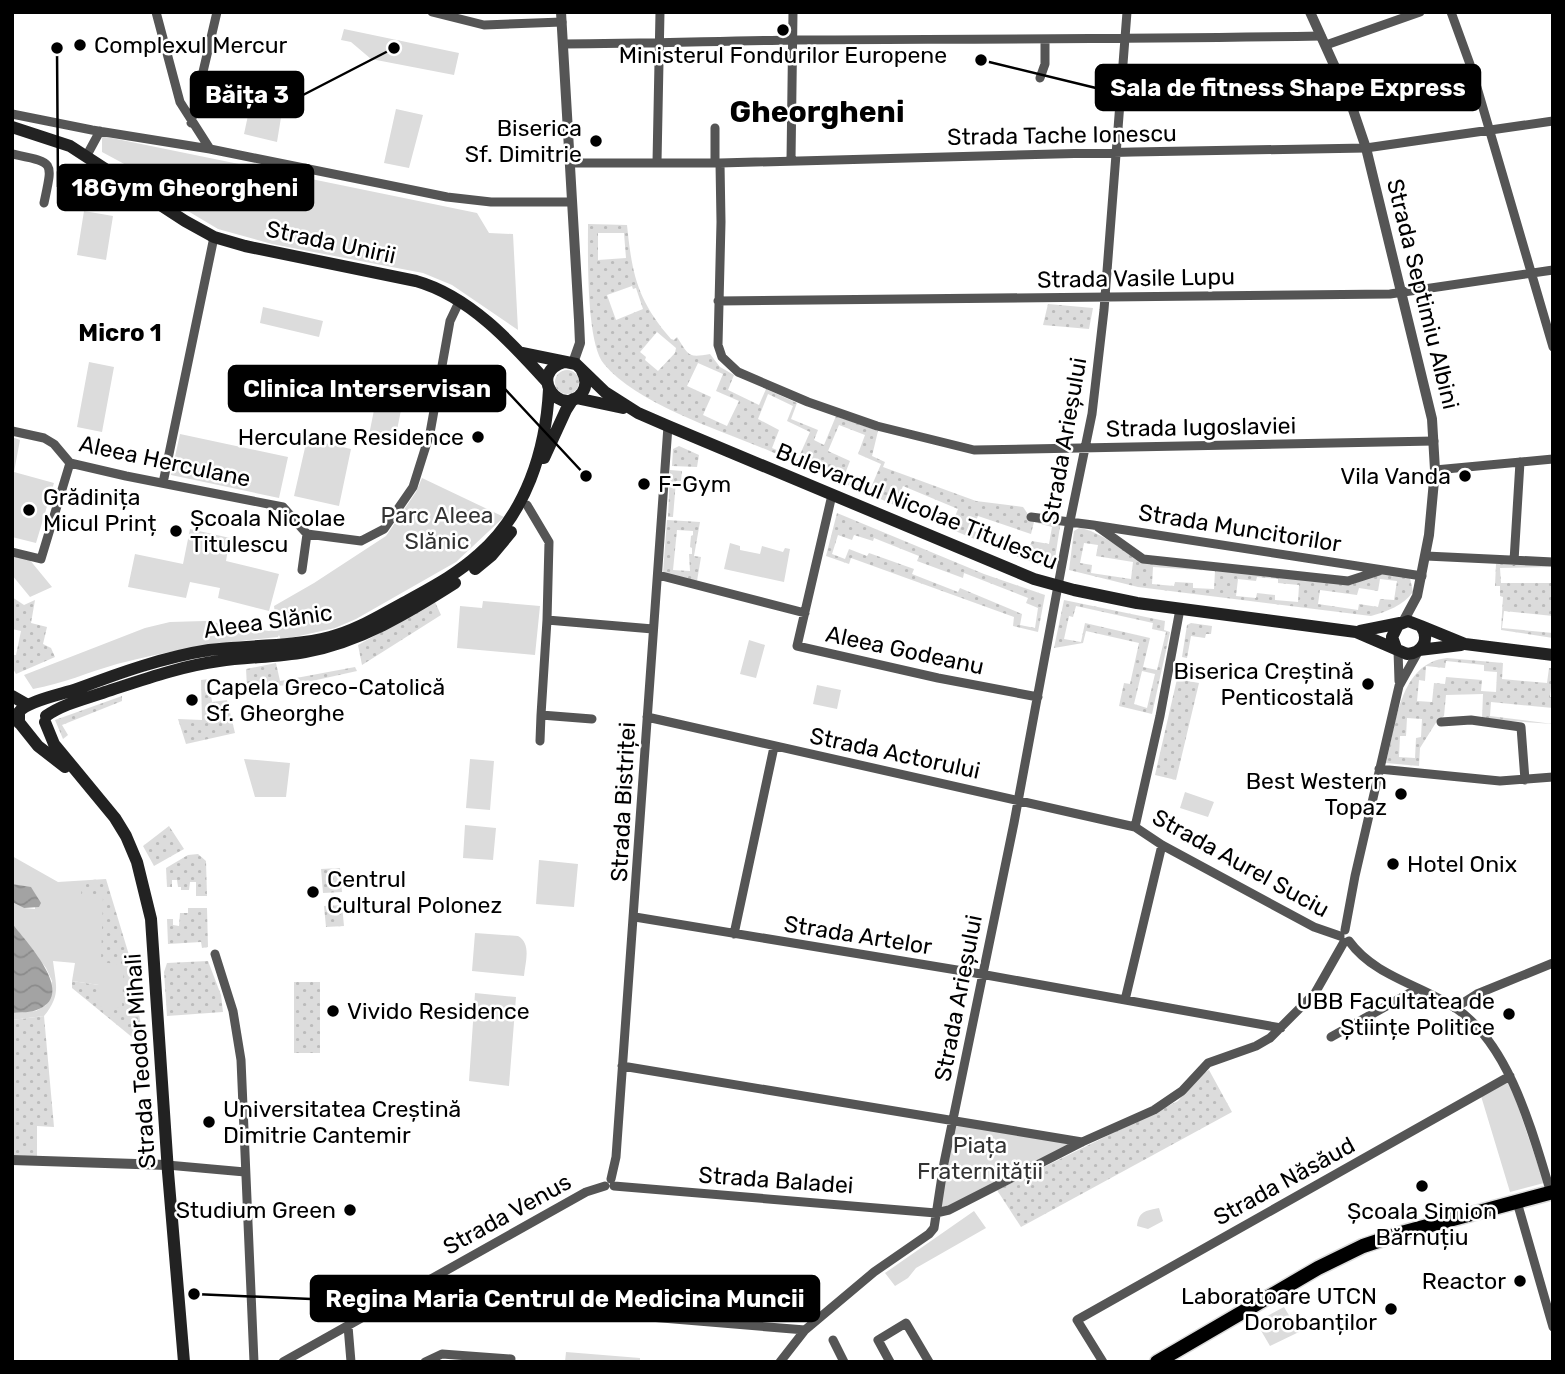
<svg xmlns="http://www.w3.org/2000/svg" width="1565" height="1374" font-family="Rubik,sans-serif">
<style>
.grass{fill:url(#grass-dots);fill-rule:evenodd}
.park{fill:#dcdcdc}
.water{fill:url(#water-waves)}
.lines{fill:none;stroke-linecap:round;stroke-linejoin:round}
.primary-casing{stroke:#dbdbdb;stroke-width:17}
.minor{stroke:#555;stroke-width:9}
.tertiary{stroke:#555;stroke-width:10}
.secondary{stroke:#222;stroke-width:12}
.primary{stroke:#000;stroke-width:14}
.poi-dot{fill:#000;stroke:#fff;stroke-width:2.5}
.labels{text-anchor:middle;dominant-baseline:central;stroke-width:5;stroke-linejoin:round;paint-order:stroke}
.poi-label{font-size:23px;fill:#000;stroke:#fff;text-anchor:start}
.street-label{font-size:23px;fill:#000;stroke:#fff}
.park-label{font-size:23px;fill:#333;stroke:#fff}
.neighbourhood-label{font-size:24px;font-weight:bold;fill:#000;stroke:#fff}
.district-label{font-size:30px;font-weight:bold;fill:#000;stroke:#fff}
.leader{fill:none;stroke:#000;stroke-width:2.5}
.callout-dot{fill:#000;stroke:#fff;stroke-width:2.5}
.callout{fill:#000;stroke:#000;stroke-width:2.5}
.callout-label{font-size:24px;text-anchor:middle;font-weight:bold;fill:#fff}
</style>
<defs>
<pattern id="grass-dots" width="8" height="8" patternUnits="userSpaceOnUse" patternTransform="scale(1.75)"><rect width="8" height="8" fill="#dcdcdc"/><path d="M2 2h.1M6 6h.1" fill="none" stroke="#bbb" stroke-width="1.8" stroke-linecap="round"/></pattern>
<pattern id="water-waves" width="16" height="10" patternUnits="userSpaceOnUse" patternTransform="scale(1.75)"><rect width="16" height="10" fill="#a3a3a3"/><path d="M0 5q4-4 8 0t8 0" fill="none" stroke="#8b8b8b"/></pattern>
</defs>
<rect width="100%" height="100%" fill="#fff"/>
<path class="grass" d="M588,224l39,1c5,49 10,75 44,114l3,1 3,-3c12,19 11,21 33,17l10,13 14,8 -6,15 31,15 7,-16 31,14 -6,16 27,11 -4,10 10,5 12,-29 42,15 -6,25 13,6 -2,5 93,34 47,6 7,10 31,3 -7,45 -3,3 -6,-1c-92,-35 -182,-76 -273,-115 -49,-21 -134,-47 -168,-88 -18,-21 -16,-111 -16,-140zM598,233h26l2,25 -28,2zM632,286l1,3 3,-1 7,21 -27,11 -9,-25zM657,332l19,16 -1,5 -17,18 -13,-11 1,-3 -6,-5zM698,363l25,11 -7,17 23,10 -12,25 -24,-11 8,-18 -24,-11zM768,394l25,12 -6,15 23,11 -12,27 -26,-11 7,-18 -21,-11zM839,425l26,10 -7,19 23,10 -11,26 -27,-11 7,-18 -22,-10zM903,486l55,23 -6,15 -56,-22zM978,516l53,18 3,-12 18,5 -3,17 -17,-3 -5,10 -56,-21z
M1048,304l45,4 -4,21 -46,-4z
M555 382a12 12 0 1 1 24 0a12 12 0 1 1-24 0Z
M679,446l20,9 -2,12 -25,-1 1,-17z
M670,470l12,1 -1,10h-5l-3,36h-5z
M837,513l147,61 61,21 -7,37 -25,-6 1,-9 -163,-59 -2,6 -23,-8zM838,535l14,5 2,-5 19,6 1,-3 45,18 -2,5 46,17 1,-5 64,25 -2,5 12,5 -3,20 -15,-3 2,-11 -62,-26 -2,4 -46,-18 2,-5 -45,-16 -2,3 -18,-7 -4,10 -13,-5z
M667,520l33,2 -6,34 7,1 -4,24 -34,-8zM677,530l16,1v4l-2,1 -1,11 2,1v6h-3l1,17 -17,-1z
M1079,528c20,2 46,25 66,34l206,23 29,-12 30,5 3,14c-9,13 -27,20 -42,24l-233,-29 -69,-17 5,-39zM1084,543l14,2 -2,11 37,6 -2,17 -40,-6 1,-8 -12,-2zM1153,567l62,4 -1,18 -21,-1v-5l-18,-1 -1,4 -22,-2zM1257,577l21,2v4l21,2 -1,17 -23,-2v-5l-18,-2 -1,5 -20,-2 2,-17 18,2zM1380,579l17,2 -3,19 -14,-1 -2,8 -19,-3 -1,6 -40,-6 2,-14 37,5 2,-7 19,3z
M1553,563v4l-53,1 1,15h52v33l-49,-5 -2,17 51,5v5l-52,-8 2,-33 -3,-1v-10h-5l1,-22z
M12,597l12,8 11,-5 -4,23 16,4 -4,17 8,4 4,9 -39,17 -4,-7v-12h4l5,-24 -9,-2z
M1064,600l101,21 -1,9 6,2 -18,82 -33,-8 5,-23 6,1 9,-41 -53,-12 -3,12 -29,5zM1076,606l77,17 -1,6 14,3 -9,38 -14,-3 7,-29 -65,-15 -4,19 -17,-3 5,-23 4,1zM1142,671l13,3 -8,34 -13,-4z
M435,602l6,13 -79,50 -4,-20z
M1191,623l21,3 -1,8h-5l-1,4 -14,-2 -4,22 -5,-1 5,-32z
M1447,658l56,5 -1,16 45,4 2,-15h4l-3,29 3,1v10l-62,-6 -1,14 63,8 -71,-5 1,-25 -37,1 -2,21 -7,5 -17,27 -1,18 -33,-3c10,-38 13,-100 61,-105zM1446,661l38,4v6l13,1 -1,20 -15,-1 1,-11 -36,-3 -1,7 -11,-1 -2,19 -15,-1 2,-21 6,1 1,-15 19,2zM1407,718l15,1 -1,18 -5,1 -1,20 -16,-1 1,-21h6z
M276,663l4,18 75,-14 2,4 -63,14 -47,2 -1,-18z
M209,679l3,23 15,-2 8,33 -49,11 -8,-25 24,1 -1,-40z
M1177,679l22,4 -23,97 -21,-5z
M122,696v5l-60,24 6,10 -5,4 -8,-19z
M169,826l15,23 -30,17 -11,-20z
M198,854l8,7 1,35h-11v-14h-6l-1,8h-8v-3h-3l-1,-7h-5v7h-5l-1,-19 22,-13z
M340,868l2,24 -19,1 -2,-24z
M106,879l26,86 12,82 -72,-59v-7l27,4 25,-19 -24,-3 -19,-68 -23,-13z
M342,905l2,21 -18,1 -2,-21z
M188,908h19l1,39 -6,1 -1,-6 -33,2 -1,-25h6v6l6,1 1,-13h8z
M208,961l13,34 2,17 -56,4 -3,-44 3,-9z
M294,982h26v71h-26z
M44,1016l10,111 -17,-1v31l-25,-2v-135z
M1209,1070l23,42 -211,115 -24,-37 181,-89 21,-25z"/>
<path class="park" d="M344,29l115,24 -5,22 -83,-16 -20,-17 -10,-2z
M256,78l30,9 -9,55 -33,-8z
M396,109l27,6 -14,53 -25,-5z
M102,136l375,77 12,20 24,1 5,96 -66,-45 -29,-12 -151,-29 -54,-15 -57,-34 -20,-22 -39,-21z
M84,211l29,5 -7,44 -29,-5z
M263,307l60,14 -4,16 -59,-14z
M89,362l25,5 -12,65 -25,-5z
M379,385l26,5 -11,55 -26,-5z
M180,434l108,23 -9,41 -108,-23z
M12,437l8,3 -6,32 40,11 -18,60 -24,-6z
M307,439l44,10 -12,57 -45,-10z
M422,478l82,39 -48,45 -100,57 -21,9 -54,12 -2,-5 -1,2c-55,5 -108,13 -161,27 -28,8 -55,20 -84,25l-9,-14 121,-47 25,-6 35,-1 64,10 8,-2 -3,-23 40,-23 72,-47 30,-44z
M190,529l40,9 -4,23 53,13 -10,37 -51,-13 2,-10 -30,-6 -4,16 -58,-11 7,-33 48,10z
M730,543l10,3v4l20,4 2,-8 21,6 2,-4 5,1 -6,33 -60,-13z
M12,554l17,5 23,28 -22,10 -18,-22z
M483,601l57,5 -5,49 -78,-7 3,-42 22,2z
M749,640l16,5 -9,33 -16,-4z
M817,685l24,5 -4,19 -24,-5z
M244,759l46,4 -4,34h-31z
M470,759l24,2 -4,49 -24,-2z
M1185,792l29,10 -6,15 -28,-9z
M465,825l31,3 -3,32 -30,-2z
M12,856l46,26 24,2 -1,11 22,1 -2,66 23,3 -2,43 -25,-2 2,-21 -27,-4 3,-18 -22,-2c3,25 8,34 -9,55l-32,4v-7l24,-2 10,-6 6,-24 -6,-13 -34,-45v-21l12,6 11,1v-15l-4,-6 -19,-4z
M539,860l39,4 -4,43 -38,-3z
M475,933l43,3c14,8 7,27 6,40l-52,-5z
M475,993l41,4 -7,89 -40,-5z
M1509,1080l35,103 -34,9 -29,-96z
M954,1120l128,22 -146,71z
M1159,1208l4,13 -15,8 -11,-3c2,-15 8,-15 22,-18z
M974,1211l12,17 -70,40 -8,10 -13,8 -10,-13z
M1284,1307l15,25 -29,14 -14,-24z
M566,1352l74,6v4h-75z"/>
<path class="water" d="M12,884l19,3 10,16 -2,4 -15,1 -12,-6z
M12,923c12,17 65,70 27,86 -8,4 -18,3 -27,4z"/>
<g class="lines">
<defs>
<path id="primary" d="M1157,1362l161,-94 45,-22 42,-14 148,-40"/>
</defs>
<use href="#primary" class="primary-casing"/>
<path class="minor" d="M156,12l24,90 30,47
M432,12l52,13 78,-3
M1451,12l20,55 82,280
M563,44c78,0 155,-3 233,-4 175,-1 350,-1 525,-4
M1326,45l94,-33
M1040,78l5,-14v-24
M12,114l80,16 118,19 237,48 44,5h81
M191,123l26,-111
M12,154c43,9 41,6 32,49
M87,155l13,-24
M791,160l2,-148
M657,162l3,-150
M715,162v-34
M570,163h150l413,-11 233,-4 187,-27
M720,163l1,59 -3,123 4,12 16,15 70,30 69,24 97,24 460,-9
M718,301l672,-7 163,-24
M12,431l32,7 10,6 16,19 56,13 157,31 24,27 54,7 23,-12 29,-42 17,-54 20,-112 10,-21
M1435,470l118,-11
M163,483l51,-246
M832,495l-35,151 141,32 100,19
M527,505l22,37 -2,78 -6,95 51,4
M1031,517l62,8 329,51
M1098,527l45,32 205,22 31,-10
M12,552l29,7 29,-96
M1426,556l127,6
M1514,561l6,-99
M302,570l5,-36
M658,575l147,38
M547,620l106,9
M1398,650l1,31
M647,717l488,110 27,18 152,82 26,9
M1441,722l30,-2 50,7 4,53
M540,741l1,-26
M1379,769l121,12 53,-4
M1135,827l25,-111 20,-107
M635,917l340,56 306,55
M1345,930l10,-54 44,-190 19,-34
M734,934l40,-187
M1349,941c26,36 73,44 108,68 54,38 75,123 94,184
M215,954l18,57 8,49 13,302
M1125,1000l37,-155
M1455,1008l22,-14 76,-31
M1331,1037l86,-48
M622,1066l460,76
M167,1165l78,7
M611,1179l5,-22 52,-731
M614,1186l322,27 13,-3 133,-68 72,-32 28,-19 26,-28 48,-17 14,-8 45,-45 29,-51
M1517,1202l36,125
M408,1291l9,5 16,3 372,31
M348,1326l3,36
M833,1340l11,22
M283,1362l303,-170 19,-6
M425,1362l17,-8 69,5
M780,1362l25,-32 69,-58 55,-38 5,-6 10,-65 70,-340 56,-302 22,-107 12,-104 23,-298
M890,1362l-12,-22 28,-17 23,39
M1103,1362l-26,-42 433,-244"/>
<path class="tertiary" d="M561,12l18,308 1,23 -7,20
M1310,12l39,86 17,50 66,271 3,51 -6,65 -12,61 -14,26
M12,1160l155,5"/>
<path class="secondary" d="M12,127l58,19 115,75 29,16 31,9 171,35c53,15 95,61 131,101
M522,353l54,11 29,28 33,21 30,13 366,153 40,11 63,13 219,29 51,22c16,-1 23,-15 14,-28l-13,-5 -10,4 -6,12 4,11
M564,362c-38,12 -2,57 18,31 5,-7 4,-15 0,-22
M576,398l47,10
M544,458l22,-48 7,-11
M475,569l17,-14 19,-23
M1421,626l44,18 88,11
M1360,631l40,-8
M1419,650l42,-5
M12,696l14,8
M14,716l24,30 27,21
M46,716c17,-12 39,-17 59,-24 37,-12 76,-26 114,-31 28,-4 58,-4 86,-9 55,-10 103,-39 150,-69
M45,722l9,22 61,74 11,18 11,26 14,57 17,253 16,190
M19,723v-11c7,-11 44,-18 58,-23 42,-16 87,-32 132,-39 40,-5 82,-3 121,-13 28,-7 52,-23 77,-36 25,-14 50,-27 71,-46 48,-41 68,-105 71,-166"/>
<use href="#primary" class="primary"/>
</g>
<g class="poi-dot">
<circle cx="783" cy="30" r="7"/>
<circle cx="80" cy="45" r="7"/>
<circle cx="596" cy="141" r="7"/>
<circle cx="478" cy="437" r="7"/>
<circle cx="1465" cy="476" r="7"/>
<circle cx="644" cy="484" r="7"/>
<circle cx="29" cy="510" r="7"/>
<circle cx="176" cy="531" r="7"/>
<circle cx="1368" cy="684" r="7"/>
<circle cx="192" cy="700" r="7"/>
<circle cx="1401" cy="794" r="7"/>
<circle cx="1393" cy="864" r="7"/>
<circle cx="313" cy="892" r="7"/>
<circle cx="333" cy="1011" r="7"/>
<circle cx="1509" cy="1014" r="7"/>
<circle cx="209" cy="1122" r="7"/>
<circle cx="1422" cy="1186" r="7"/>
<circle cx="350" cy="1210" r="7"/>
<circle cx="1520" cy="1281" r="7"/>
<circle cx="1391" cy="1309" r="7"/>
</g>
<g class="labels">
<g class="poi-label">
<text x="94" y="45">Complexul Mercur</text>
<text x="783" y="55" text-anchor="middle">Ministerul Fondurilor Europene</text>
<text x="582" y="128" text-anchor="end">Biserica<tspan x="582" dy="26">Sf. Dimitrie</tspan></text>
<text x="464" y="437" text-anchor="end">Herculane Residence</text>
<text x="1451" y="476" text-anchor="end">Vila Vanda</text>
<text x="658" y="484">F-Gym</text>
<text x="43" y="497">Grădinița<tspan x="43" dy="26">Micul Prinț</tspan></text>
<text x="190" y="518">Școala Nicolae<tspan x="190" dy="26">Titulescu</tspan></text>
<text x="1354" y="671" text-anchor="end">Biserica Creștină<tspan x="1354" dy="26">Penticostală</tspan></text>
<text x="206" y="687">Capela Greco-Catolică<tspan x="206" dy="26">Sf. Gheorghe</tspan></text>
<text x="1387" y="781" text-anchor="end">Best Western<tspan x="1387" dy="26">Topaz</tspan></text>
<text x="1407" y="864">Hotel Onix</text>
<text x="327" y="879">Centrul<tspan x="327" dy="26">Cultural Polonez</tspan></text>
<text x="1495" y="1001" text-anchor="end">UBB Facultatea de<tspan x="1495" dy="26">Științe Politice</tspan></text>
<text x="347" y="1011">Vivido Residence</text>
<text x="223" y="1109">Universitatea Creștină<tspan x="223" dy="26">Dimitrie Cantemir</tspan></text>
<text x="336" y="1210" text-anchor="end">Studium Green</text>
<text x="1422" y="1211" text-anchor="middle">Școala Simion<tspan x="1422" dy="26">Bărnuțiu</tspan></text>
<text x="1506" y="1281" text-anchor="end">Reactor</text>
<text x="1377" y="1296" text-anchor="end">Laboratoare UTCN<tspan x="1377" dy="26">Dorobanților</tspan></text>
</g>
<g class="street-label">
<text transform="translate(1062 135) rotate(-1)">Strada Tache Ionescu</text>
<text transform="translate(331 242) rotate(12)">Strada Unirii</text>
<text transform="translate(1136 278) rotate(-1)">Strada Vasile Lupu</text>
<text transform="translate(1423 294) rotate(76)">Strada Septimiu Albini</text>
<text transform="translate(1201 427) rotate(-1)">Strada Iugoslaviei</text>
<text transform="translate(1064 441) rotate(-80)">Strada Arieșului</text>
<text transform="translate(165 461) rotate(12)">Aleea Herculane</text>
<text transform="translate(917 506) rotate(22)">Bulevardul Nicolae Titulescu</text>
<text transform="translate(1240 528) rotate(9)">Strada Muncitorilor</text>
<text transform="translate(268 621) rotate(-8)">Aleea Slănic</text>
<text transform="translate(905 650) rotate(12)">Aleea Godeanu</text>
<text transform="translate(895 753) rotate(12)">Strada Actorului</text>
<text transform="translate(623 802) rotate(-87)">Strada Bistriței</text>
<text transform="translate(1241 863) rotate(29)">Strada Aurel Suciu</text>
<text transform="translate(858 935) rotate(9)">Strada Artelor</text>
<text transform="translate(958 998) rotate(-79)">Strada Arieșului</text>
<text transform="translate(140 1061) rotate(-94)">Strada Teodor Mihali</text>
<text transform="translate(776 1180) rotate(4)">Strada Baladei</text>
<text transform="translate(1284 1181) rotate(-29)">Strada Năsăud</text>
<text transform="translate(507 1214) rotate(-29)">Strada Venus</text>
</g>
<g class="park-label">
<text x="437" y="515">Parc Aleea<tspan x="437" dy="26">Slănic</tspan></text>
<text x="980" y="1145">Piața<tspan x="980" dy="26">Fraternității</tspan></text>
</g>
<g class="neighbourhood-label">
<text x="120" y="333">Micro 1</text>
</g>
<g class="district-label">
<text x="817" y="112">Gheorgheni</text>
</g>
</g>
<path class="leader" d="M981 60L1096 88M394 48L303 95M57 48L58 187M586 476L505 389M194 1294L311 1299"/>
<g class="callout-dot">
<circle cx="981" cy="60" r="7"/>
<circle cx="394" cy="48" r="7"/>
<circle cx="57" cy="48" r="7"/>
<circle cx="586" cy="476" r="7"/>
<circle cx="194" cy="1294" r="7"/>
</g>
<g class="callout">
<rect x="1096" y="65" width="384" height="45" rx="7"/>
<rect x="191" y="72" width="112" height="45" rx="7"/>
<rect x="58" y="165" width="255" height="45" rx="7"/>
<rect x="229" y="366" width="276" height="45" rx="7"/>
<rect x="311" y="1276" width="508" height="45" rx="7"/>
</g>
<g class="callout-label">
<text x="1288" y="96">Sala de fitness Shape Express</text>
<text x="247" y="103">Băița 3</text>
<text x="185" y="196">18Gym Gheorgheni</text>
<text x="367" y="397">Clinica Interservisan</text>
<text x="565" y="1307">Regina Maria Centrul de Medicina Muncii</text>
</g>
<rect width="1565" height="1374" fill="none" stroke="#000000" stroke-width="28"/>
</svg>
